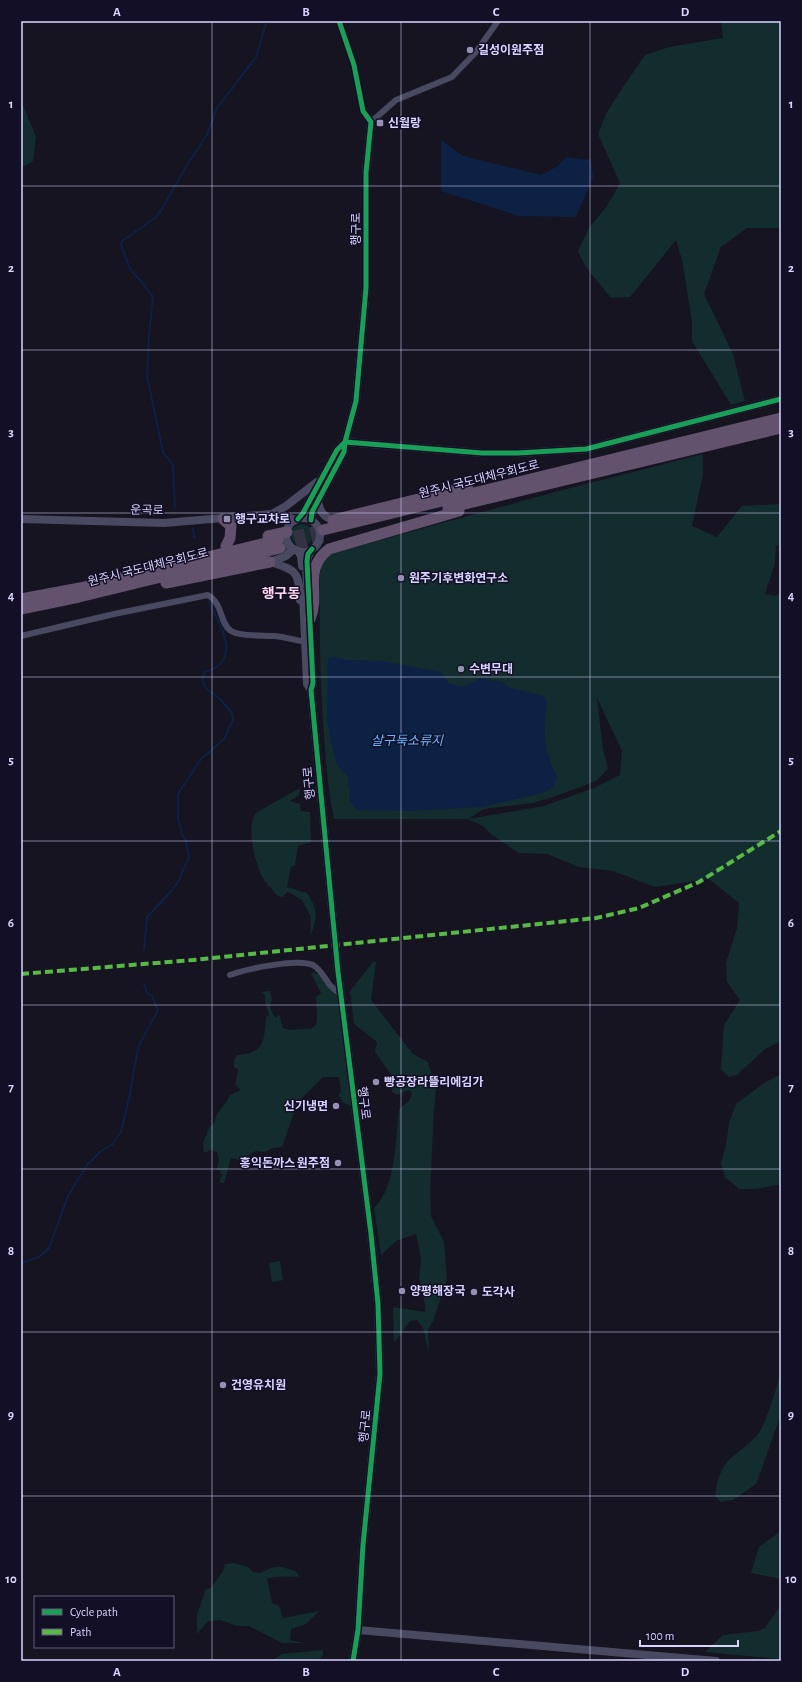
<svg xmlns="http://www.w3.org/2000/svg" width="802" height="1682" font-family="'Alegreya Sans','Noto Sans KR',sans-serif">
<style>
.green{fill:#132c2d;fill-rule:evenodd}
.water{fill:#0d2144}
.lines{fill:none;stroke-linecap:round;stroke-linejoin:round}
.stream{stroke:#0d2144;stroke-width:2}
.trunk-tunnel{stroke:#333142;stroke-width:11;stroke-dasharray:11 5.5;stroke-linecap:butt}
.minor{stroke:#4a4962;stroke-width:6}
.tertiary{stroke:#4a4962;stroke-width:8}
.trunk{stroke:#62526e;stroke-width:11}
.quiet{stroke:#58b947;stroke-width:4;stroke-dasharray:8 4;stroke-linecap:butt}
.cycleway-casing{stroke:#130f26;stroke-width:8}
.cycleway{stroke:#1a9f57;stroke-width:5}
.grid{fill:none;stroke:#d9d4ff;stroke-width:1;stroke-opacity:0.55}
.poi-dot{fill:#9591b1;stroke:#130f26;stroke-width:1.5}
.labels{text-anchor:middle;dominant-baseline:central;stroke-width:3;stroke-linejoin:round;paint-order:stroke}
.poi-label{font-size:12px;font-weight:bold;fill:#d9d4ff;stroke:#130f26;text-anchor:start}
.street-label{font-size:12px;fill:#d9d4ff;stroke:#130f26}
.water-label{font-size:13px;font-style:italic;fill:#62b6ff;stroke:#130f26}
.quarter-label{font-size:14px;font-weight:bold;fill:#ffd6f0;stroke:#130f26}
.neatline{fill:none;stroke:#d9d4ff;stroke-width:1.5}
.grid-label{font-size:13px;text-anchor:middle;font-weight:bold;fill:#d9d4ff}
</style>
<rect width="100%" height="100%" fill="#161421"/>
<path class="green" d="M721,21h60v207h-34l-26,19 -17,47 29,60 12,47 -14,4 -39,-64v-20l-10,-61 -6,-20 -46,57 -19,1 -26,-32 -7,-15 11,-23 18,-22 13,-23 -22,-49 8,-20 15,-24 24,-35 24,-8 54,-9z
M21,100l15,37 -3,24 -12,7z
M703,454v21l-11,51 25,11 25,-31 39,-2v41l-5,1 -1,17 -10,31 11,2 5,-5v451h-2l-14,7 -28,26 -8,2 -8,-8 3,-44 16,-25 -13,-18 -1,-19 11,-35 2,-25 -30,-24 -54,8 -42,-16 -34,-4 -32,-13 -28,-1 -27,-18 -9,-9 -16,-7h-133c-5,-23 -7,-46 -9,-70 -5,-59 -6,-118 -5,-177l1,-7 9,-11 225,-62zM597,698l25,53 -2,24 -24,12 -52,19 -76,13 16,-10 49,-6 20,-6 43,-16 12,-12 -5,-19z
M291 535a11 11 0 1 1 22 0a11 11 0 1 1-22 0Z
M300,788l-1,7 -9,6 10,3 1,7 9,1 1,30 -13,4 -3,19 -4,2 -4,20 20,6c11,17 11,25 3,43l1,-19 -9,-17 -14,-8 -6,5 -6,-2c-3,-6 -8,-9 -12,-15 -8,-12 -20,-57 -7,-68z
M373,962h3l-5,38 42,54 15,8 8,27 -2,21 -4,83 1,23 13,26 3,37 -14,42 -5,9 1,24 -6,-26 -6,-8 -7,1 -16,22 -1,-36 32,5v-8l-6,-25 2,-21 -5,-24 -20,7 -15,14 -7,-47c23,-22 21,-69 25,-99l10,-8 3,-7 -3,-4 -12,5 -5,-3 1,-15 -18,-25 2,-10 -23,-18 -4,-33z
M313,972l5,2 21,22 14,111 -11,-5 -1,-4 -3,-2 3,-5 -2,-14h-16l-25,25 -16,45 -9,1 -9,4 -8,-1 -17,9 -8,-2 -7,25 -5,-1 3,-7 -3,-5h-3l3,-9 -2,-9 -6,-2 -7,3 -1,-10 6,-15 5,-5 3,-9 10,-13 3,-6 11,-5 -6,-5 3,-15 -4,-3v-6l3,-6c28,-2 27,-14 29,-38l3,-2 -4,-13v-7l-3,-3 8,-1 2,9c-4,7 0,12 4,18l3,-4 4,14c11,4 16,0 27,1l6,-4c2,-9 0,-18 0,-28l5,-4 -10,-19z
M781,1074v110l-24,5h-18l-14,-12 -4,-14 5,-19 3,-21 7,-19 28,-21z
M280,1261l3,19 -11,2 -3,-19z
M781,1370v44l-23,65 -2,5 -23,16 -13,2 -5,-7c2,-13 5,-27 15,-36 10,-9 20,-15 28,-25 7,-7 21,-53 23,-64z
M781,1531v48l-30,-6 8,-26z
M234,1563l14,4 5,5 8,1c15,-9 20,-7 36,-1l2,5c-10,-1 -21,0 -32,1l5,25 7,3 4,12 36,-7 -13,13 -15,5 -1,11 14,3h-22l-33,-17h-12l-17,-6 -12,1 -11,13v-20l9,-25 5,-1 12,-17 2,-7z
M781,1605v54l-76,-7 18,-17 34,-4 8,-3z
M323,1650v5l-5,6h-65h18l11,-7z"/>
<path class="water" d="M441,140l22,16 78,19 17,-9 8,-9 25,3 2,17 -17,40 -57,-1 -78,-25z
M334,657l13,3 34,1 60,11 8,12 15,3 16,-9 22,4 8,6 34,8 3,6c-4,30 -4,47 10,75l-3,9 -11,7 -62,14 -71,4 -53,-1 -8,-10 1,-12 -2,-1v-10l-11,-12 -6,-23 -4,-23 1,-60z"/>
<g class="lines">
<path class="stream" d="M175,508l-2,-43 -10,-13 -16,-76 2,-41 4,-38 -8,-11 -15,-17 -9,-24 1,-4 33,-23 5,-6 27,-47 20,-30 10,-27 39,-51 10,-33
M193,528l1,10
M144,949l3,-32 20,-21 11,-14 11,-25 -3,-16 -4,-7 -4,-15v-25l23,-35 23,-20 9,-19 -1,-7 -11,-13 -15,-12 -4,-8 3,-8c5,-2 11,-4 14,-7 18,-17 -2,-45 -10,-63
M21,1263l18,-6 10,-9 19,-52 19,-31 14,-14 12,-7 8,-12 8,-33 9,-52 20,-37 -6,-14 -5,-3 -3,-9"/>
<path class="trunk-tunnel" d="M278,540l40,-9
M280,548l45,-11"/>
<path class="minor" d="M339,21l15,44 9,46 8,11 25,-22 56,-23 24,-25 22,-31
M21,636l93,-22 94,-19c16,10 11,28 23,36 10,6 32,4 43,5 11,1 21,4 31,6
M230,975c16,-6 68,-17 83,-10 8,5 11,12 16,19 3,4 8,7 12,11"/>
<path class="tertiary" d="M318,502c2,10 6,15 15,18
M272,514l14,-8 31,-24
M286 535a17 17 0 1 1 34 0a17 17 0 1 1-34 0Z
M21,519l143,4 108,-9 9,1 15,5
M298,519l5,-6 34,-63 8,-8 137,11h36l68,-4 195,-50
M311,520l1,-8 32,-60 1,-10 11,-41 10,-113v-115l5,-51
M298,551l3,5 1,10
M270,562c27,8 29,10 30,38
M270,562l16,-6 8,-7
M303,594l4,90 4,6
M309,602c-1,-16 -7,-40 3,-53
M309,614l4,69 -2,7 27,282 33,262 7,70 2,70 -17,171 -5,85 -5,31
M358,1630l358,31"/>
<path class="trunk" d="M448,508l333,-80
M223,519l8,7 -1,12 -4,8
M333,520l118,-29 17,-2
M323,530l458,-112
M268,536l19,-4
M166,583l104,-21
M21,599l59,-11 198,-48
M21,609l58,-12 201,-49
M310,619c11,-26 -8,-49 19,-70l130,-38"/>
<path class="quiet" d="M21,974l172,-14 403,-42 43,-10 60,-26 82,-51"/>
<defs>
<path id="cycleway" d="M298,519l5,-6 34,-63 8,-8 137,11h36l68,-4 195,-50
M311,520l1,-8 32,-60 1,-10 11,-41 10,-113v-115l5,-51 -8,-11 -9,-46 -15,-44
M312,549l-4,5 -1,7 6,122 -2,7 27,282 33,262 7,70 2,70 -17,171 -5,85 -5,31"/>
</defs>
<use href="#cycleway" class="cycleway-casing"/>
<use href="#cycleway" class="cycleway"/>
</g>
<path class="grid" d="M212,21v1640M401,21v1640M590,21v1640M21,186h760M21,350h760M21,513h760M21,677h760M21,841h760M21,1005h760M21,1169h760M21,1332h760M21,1496h760"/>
<g class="poi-dot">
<circle cx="470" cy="50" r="4"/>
<rect x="376" y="119" width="8" height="8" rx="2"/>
<rect x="223" y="515" width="8" height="8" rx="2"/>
<circle cx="401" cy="578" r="4"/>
<circle cx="461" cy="669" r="4"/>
<circle cx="376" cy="1082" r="4"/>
<circle cx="336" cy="1106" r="4"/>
<circle cx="338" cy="1163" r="4"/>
<circle cx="402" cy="1291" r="4"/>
<circle cx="474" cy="1292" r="4"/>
<circle cx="223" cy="1385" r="4"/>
</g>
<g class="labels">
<g class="poi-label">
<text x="478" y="50">길성이원주점</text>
<text x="388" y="123">신월랑</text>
<text x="235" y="519">행구교차로</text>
<text x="409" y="578">원주기후변화연구소</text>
<text x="469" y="669">수변무대</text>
<text x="384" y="1082">빵공장라뜰리에김가</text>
<text x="328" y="1106" text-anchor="end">신기냉면</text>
<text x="330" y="1163" text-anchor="end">홍익돈까스 원주점</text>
<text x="410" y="1291">양평해장국</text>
<text x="482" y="1292">도각사</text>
<text x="231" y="1385">건영유치원</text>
</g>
<g class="street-label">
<text transform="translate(356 229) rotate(-90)">행구로</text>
<text transform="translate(479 479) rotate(-14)">원주시 국도대체우회도로</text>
<text transform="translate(147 510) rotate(1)">운곡로</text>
<text transform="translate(148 567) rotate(-14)">원주시 국도대체우회도로</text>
<text transform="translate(309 783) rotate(-95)">행구로</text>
<text transform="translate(364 1103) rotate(83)">행구로</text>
<text transform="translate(365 1426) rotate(-84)">행구로</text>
</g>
<g class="water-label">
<text x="407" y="741">살구둑소류지</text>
</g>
<g class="quarter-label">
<text x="281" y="594">행구동</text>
</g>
</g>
<rect width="802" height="1682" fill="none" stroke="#130f26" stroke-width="44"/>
<rect x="34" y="1596" width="140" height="52" fill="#130f26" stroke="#625e7d"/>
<rect x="42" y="1609" width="20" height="6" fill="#1a9f57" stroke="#625e7d"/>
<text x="70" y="1616" font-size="12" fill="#d9d4ff">Cycle path</text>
<rect x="42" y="1629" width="20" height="6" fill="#58b947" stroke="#625e7d"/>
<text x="70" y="1636" font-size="12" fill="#d9d4ff">Path</text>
<path d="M640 1640v6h98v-6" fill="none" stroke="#d9d4ff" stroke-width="2"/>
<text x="646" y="1640" font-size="12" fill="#d9d4ff" stroke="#130f26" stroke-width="3" paint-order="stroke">100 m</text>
<rect x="22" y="22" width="758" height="1638" class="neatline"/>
<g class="grid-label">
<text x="117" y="16">A</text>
<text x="306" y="16">B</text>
<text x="496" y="16">C</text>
<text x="685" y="16">D</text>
<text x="11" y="108">1</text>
<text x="791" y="108">1</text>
<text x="11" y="272">2</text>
<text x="791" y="272">2</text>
<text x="11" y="436">3</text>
<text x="791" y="436">3</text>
<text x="11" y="600">4</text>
<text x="791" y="600">4</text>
<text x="11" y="764">5</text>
<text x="791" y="764">5</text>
<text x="11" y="927">6</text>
<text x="791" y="927">6</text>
<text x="11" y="1091">7</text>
<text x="791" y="1091">7</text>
<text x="11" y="1255">8</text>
<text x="791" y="1255">8</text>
<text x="11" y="1419">9</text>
<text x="791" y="1419">9</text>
<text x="11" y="1583">10</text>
<text x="791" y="1583">10</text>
<text x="117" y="1676">A</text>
<text x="306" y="1676">B</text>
<text x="496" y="1676">C</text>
<text x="685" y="1676">D</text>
</g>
</svg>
